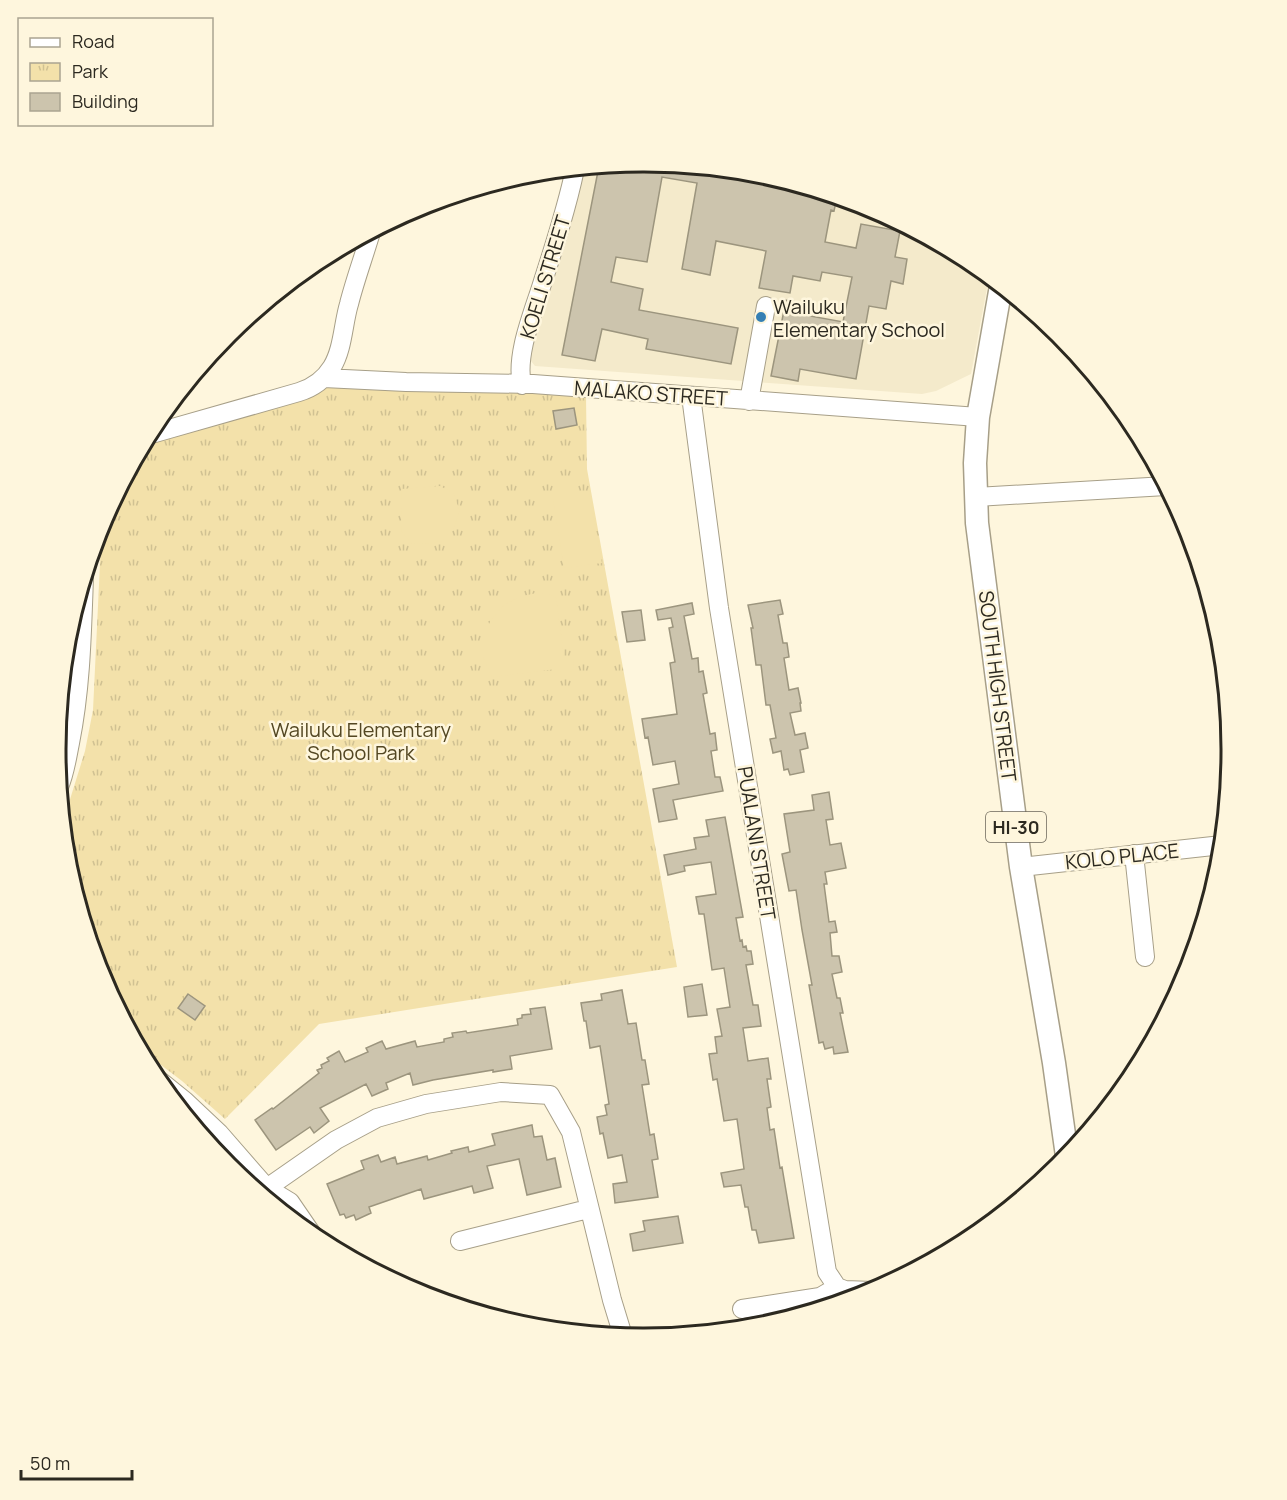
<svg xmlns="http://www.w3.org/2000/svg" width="1287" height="1500" font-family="Manrope,sans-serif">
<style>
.built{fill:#f4eacb}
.park{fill:url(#park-tufts)}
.garden{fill:#f3e1aa}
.building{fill:#ccc4ad;stroke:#9c957e;stroke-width:1.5}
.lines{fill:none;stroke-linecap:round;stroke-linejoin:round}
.minor-casing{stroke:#a79f88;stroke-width:20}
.major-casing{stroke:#a79f88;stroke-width:25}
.minor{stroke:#fff;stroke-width:18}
.major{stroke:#fff;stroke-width:22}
.poi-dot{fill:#3680b4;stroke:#fef6dd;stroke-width:2}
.labels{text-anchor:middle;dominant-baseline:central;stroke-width:5;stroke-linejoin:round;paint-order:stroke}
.shield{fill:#fef6dd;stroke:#6b6659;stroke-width:1.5}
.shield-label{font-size:18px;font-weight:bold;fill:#2c2920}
.street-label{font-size:20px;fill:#2c2920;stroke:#fef6dd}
.poi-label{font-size:20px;fill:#2c2920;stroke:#fef6dd;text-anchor:start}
.park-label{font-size:20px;fill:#534722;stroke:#fef6dd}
.rim{fill:none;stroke:#2c2920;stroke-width:3}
</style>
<defs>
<pattern id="park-tufts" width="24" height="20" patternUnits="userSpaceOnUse" patternTransform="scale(1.5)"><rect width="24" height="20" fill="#f3e1aa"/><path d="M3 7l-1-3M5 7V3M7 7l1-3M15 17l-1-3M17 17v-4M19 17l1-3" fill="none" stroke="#d0c192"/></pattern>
</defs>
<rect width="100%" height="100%" fill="#fef6dd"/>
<path class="built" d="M644,162l115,11 110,34 101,54 19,16 -18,97 -35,17 -14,3 -387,-28 -8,-10 56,-188z"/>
<path class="park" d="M331,380l255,16 1,73 90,498 -358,57 -94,95 -43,-38 -42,-32 -40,-74 -33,-111 -4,-42 22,-71 8,-41 9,-188 43,-81z"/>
<path class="garden" d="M440,486l13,7 7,18 -7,18 -11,12 -16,3 -15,-1 -9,-11 -1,-43z
M589,493l13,70 -38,5 -11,-69z
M536,593l14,2 6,3 8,58 9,3 1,9 -4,5h-8l-5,-4 -65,8 -9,-20v-21l8,-16 13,-15 15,-8z"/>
<path class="building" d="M644,162l85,8 -1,6 49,9 1,-6 59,18 -3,14 -3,-1 -6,32 31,6 5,-24 39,7 -5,26 12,2 -4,25 -12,-3 -5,28 -17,-3 -13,73 -56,-10 -2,12 -27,-5 15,-76 27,5 -3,11 33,6 9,-45 -30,-5 -2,9 -27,-5 -3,17 -31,-5 7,-37 -50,-10 -6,34 -28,-6 15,-86 -35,-6 -15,85 -31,-5 -5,25 32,7 -4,21 99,18 -7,36 -85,-15 2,-10 -46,-10 -7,32 -33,-6 37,-189z
M574,408l3,17 -21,4 -3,-18z
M780,600l3,14 -5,1 5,28h4l2,14 -5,1 5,32 9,-2 3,15h-1l1,8 -11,2 5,22 10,-2 3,15 -8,2 4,22 -14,3 -2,-6 -4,1 -3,-19 -8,2 -3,-14 6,-1 -6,-33h-4l-5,-40h-5l-5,-37h2l-5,-23z
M692,603l2,11 -10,2 8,43 6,-1 1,14 4,-1 4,22 -4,1 7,40 5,-1 2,17 -6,1 4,26h5l3,14 -50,9 4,19 -18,3 -6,-33 26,-5 -4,-23 -22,4 -5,-28 -3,1 -3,-19 35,-5 -7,-51 5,-1 -6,-34 4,-1 -2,-9 -13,2 -2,-10z
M641,610l4,30 -18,2 -5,-30z
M829,792l4,27 -7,1 4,25 11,-2 5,25 -21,4 2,12h-3l5,38 6,-1 2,11 -7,1 2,23h7l3,16 -10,2 5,24h3l3,15h-3l8,39 -14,2 -1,-7 -8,2 -2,-7 -4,1 -10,-58h3l-10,-55 -6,-40 -7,1 -7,-37 8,-2 -6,-38 30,-4 -2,-15z
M725,817l18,100 -7,1 4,23 2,-1 1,7 3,-1 1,5h4l2,13 -7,1 7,40h5l3,21 -18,2 5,33 20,-3 3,21h-4l4,28 -4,1 3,22 4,-1 6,39 2,-1 12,71 -35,5 -3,-13h-4l-4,-23h-3l-4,-22 -17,2 -3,-14 23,-4 -7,-50 -13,2 -7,-42 -4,1 -4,-26 8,-1 -2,-16 7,-1 -5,-27 13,-2 -6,-39 -12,2 -8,-56h-5l-3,-17 20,-3 -5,-32 -27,4 1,5 -17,4 -4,-20 32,-6 -2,-11 15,-2 -3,-16z
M702,984l5,31 -19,2 -4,-30z
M622,990l6,34 8,-1 6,37h3l4,24 -7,1 8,50 4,-1 4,25 -6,1 6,37 -43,6 -2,-19 14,-2 -5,-27 -14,3 -5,-25 -3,1 -3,-17 10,-2 -2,-10 4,-1 -9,-58 -10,2 -4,-27h-2l-3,-18 21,-3 -1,-6z
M188,994l17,12 -10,14 -17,-12z
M545,1007l7,42 -42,7 2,13 -19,3v-2l-60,10 -20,5 -3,-12 -24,10 2,6 -16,7 -6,-12 -46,24 9,13 -15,12 -4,-6 -34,23 -21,-30 17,-12 1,1 46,-36 -2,-3 5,-2 -1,-3 8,-4 -2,-3 12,-7 6,11 23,-10 -2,-4 16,-7 4,8 29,-8 2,6 27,-5v-3l9,-2 -1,-4 14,-2 1,2 51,-8 -1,-6 5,-1v-3l9,-1 -1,-5z
M532,1125l2,12 8,-1 5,24 8,-2 6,29 -34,8 -8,-36 -32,7 6,22 -19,5 -2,-7 -48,13 -3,-10 -52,18 2,6 -15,7 -2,-5 -8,3 -2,-4 -4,1 -13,-31 37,-15 -3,-8 17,-6 3,7 14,-5 2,7 30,-8 1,4 24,-7 -1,-2 17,-4 1,5 26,-7 -3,-11z
M678,1216l5,27 -50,8 -3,-17 15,-3 -2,-10z"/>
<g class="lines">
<defs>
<path id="minor" d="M324,378l82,4 127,2 445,33
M522,385c-7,-31 12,-74 21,-104 12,-37 24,-74 32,-112
M691,396l28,212 108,664 10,15
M749,401l17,-95
M148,435l151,-43c13,-4 25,-12 33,-25 11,-18 11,-43 17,-63 6,-24 15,-48 22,-72
M976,497l190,-11
M59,787c6,-14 8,-29 11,-44 11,-55 12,-110 14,-166
M1134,854l11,103
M1021,867l201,-22
M154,1076l31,25 34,32 48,55 23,14 24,35
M267,1188l69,-48 41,-22 49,-14 75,-12 49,3 21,37 41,168 11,36
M460,1241l128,-32
M837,1287l8,3 28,1
M742,1309l78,-12 17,-10"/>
<path id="major" d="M1001,286l-23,131 -3,46 2,60 44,344 33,196 13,93"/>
</defs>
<use href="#minor" class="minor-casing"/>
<use href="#major" class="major-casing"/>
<use href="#minor" class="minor"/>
<use href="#major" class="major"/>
</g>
<circle class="poi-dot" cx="761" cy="317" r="6"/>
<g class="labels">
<rect class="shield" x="986" y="812" width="60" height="30" rx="4.5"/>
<g class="shield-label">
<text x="1016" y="827">HI-30</text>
</g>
<g class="street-label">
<text transform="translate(545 277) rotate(-73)">KOELI STREET</text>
<text transform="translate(651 393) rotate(4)">MALAKO STREET</text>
<text transform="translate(998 686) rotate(83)">SOUTH HIGH STREET</text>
<text transform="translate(757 843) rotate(81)">PUALANI STREET</text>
<text transform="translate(1122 856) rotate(-6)">KOLO PLACE</text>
</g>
<g class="poi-label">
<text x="773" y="306">Wailuku<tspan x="773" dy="23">Elementary School</tspan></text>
</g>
<g class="park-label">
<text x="361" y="729">Wailuku Elementary<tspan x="361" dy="23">School Park</tspan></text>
</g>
</g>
<path d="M0 0H1287V1500H0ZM643 172H644A577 577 0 0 1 1221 749V751A577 577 0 0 1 644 1328H643A577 577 0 0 1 66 751V749A577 577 0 0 1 643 172Z" fill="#fef6dd" fill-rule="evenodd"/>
<path class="rim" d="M643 172H644A577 577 0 0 1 1221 749V751A577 577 0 0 1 644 1328H643A577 577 0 0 1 66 751V749A577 577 0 0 1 643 172Z"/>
<rect x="18" y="18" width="195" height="108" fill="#fef6dd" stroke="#aaa491" stroke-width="1.5"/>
<rect x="30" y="38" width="30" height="9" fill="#ffffff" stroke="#aaa491" stroke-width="1.5"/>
<text x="72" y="48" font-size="18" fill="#2c2920">Road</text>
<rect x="30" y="63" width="30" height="18" fill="url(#park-tufts)" stroke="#aaa491" stroke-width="1.5"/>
<text x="72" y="78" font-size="18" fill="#2c2920">Park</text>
<rect x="30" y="93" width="30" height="18" fill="#ccc4ad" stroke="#aaa491" stroke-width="1.5"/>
<text x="72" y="108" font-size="18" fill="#2c2920">Building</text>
<path d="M21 1470v9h111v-9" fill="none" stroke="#2c2920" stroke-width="3"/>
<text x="30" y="1470" font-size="18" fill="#2c2920" stroke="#fef6dd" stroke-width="4.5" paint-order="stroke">50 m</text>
</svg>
